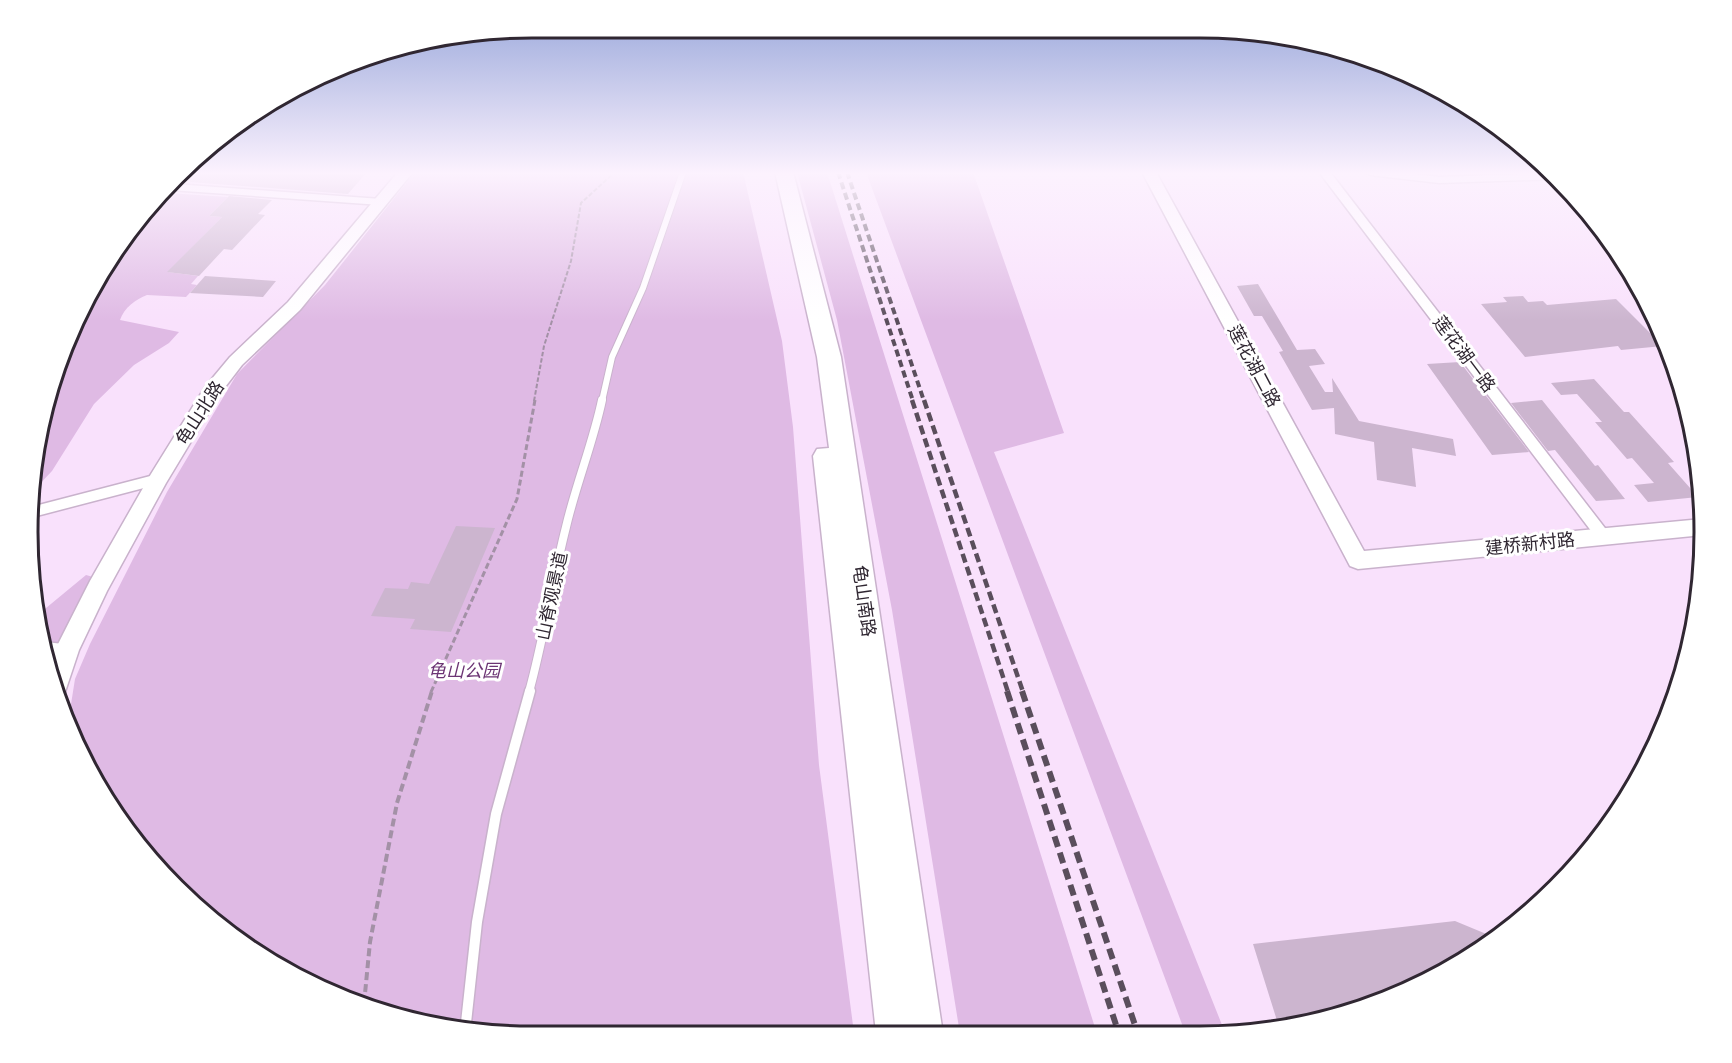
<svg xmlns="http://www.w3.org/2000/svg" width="1732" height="1063" font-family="Bitter,'Noto Sans SC',serif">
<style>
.green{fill:#dfbae4}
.building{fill:#ccb5cf}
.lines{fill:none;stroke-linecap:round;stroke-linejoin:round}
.lane-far2-casing{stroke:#c9b2cc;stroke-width:8}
.lane-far1-casing{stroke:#c9b2cc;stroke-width:10}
.lane-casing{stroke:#c9b2cc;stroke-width:13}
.street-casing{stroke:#c9b2cc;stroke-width:3}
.secondary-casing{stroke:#c9b2cc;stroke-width:3}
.highway-casing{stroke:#c9b2cc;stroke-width:3}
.path-far2{stroke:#a391a6;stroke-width:2;stroke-dasharray:4.5 2;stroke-linecap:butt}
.path-far1{stroke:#a391a6;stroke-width:3;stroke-dasharray:6 3;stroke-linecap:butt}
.path{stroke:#a391a6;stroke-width:4;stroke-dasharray:8 4;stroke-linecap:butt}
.lane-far2{stroke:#fff;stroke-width:6}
.lane-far1{stroke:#fff;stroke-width:8}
.lane{stroke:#fff;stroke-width:10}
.street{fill:#fff;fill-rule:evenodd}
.secondary{fill:#fff;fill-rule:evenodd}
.highway{fill:#fff;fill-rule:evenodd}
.rail-far2{stroke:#5a4e5c;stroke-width:4;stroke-dasharray:7 4;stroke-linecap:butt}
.rail-far1{stroke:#5a4e5c;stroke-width:4.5;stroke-dasharray:9 4.5;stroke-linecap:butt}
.rail{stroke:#5a4e5c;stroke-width:6;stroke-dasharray:11 6;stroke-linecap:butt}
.labels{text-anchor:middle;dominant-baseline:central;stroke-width:6;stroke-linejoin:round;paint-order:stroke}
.street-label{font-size:18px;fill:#302732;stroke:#fff}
.park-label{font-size:18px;font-style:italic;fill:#6c3574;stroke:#fff}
.rim{fill:none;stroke:#302732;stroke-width:3}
</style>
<rect width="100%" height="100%" fill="#f9e1fc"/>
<path class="green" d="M415,172h328l39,169 11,86 26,338 35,268 -388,-1 -127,-34 -114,-66 -113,-120 -44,-89 7,-44 15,-35 77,-152 70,-118 88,-89z
M797,172h30l270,862h-137l-68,-424 -55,-290z
M866,172h107l91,261 -70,19 232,583h-40z
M167,193l61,4 -19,19 13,1 -54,55 30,4 -7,8 6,1 -11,12 -39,-2c-11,4 -23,13 -27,25l59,12 -10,11 -35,22 -40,39 -42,67 -18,19 20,-120 58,-119z
M86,575l7,2 -43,93 -10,-57z"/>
<path class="building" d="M190,172h177l-19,22 -158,-12z
M229,196l43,4 -14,14 7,1 -33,35 -8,-1 -25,27 -32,-4 55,-55 -13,-1z
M205,276l71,5 -13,16 -73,-4z
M1258,284l39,66 18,-1 10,15 -16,2 16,26h8l-1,-14 27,43 94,18 3,17 -44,-8 4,39 -39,-7 -3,-38 -39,-8 -1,-26 -22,2 -33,-58 4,-1 -21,-35h-8l-17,-30z
M1523,296l5,6 15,-1 4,4 69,-6 47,47 -42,4 -3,-4 -93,11 -44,-53 26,-2 -4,-5z
M1460,362l69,90 -37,3 -65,-91z
M1594,379l30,33h5l45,50 -6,1 30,34 -50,5 -14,-17 20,-2 -22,-25 -5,1 -32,-37h7l-25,-28 -16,1 -10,-12z
M1542,400l53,66 3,-1 27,34 -29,2 -41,-51 -7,1 -37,-48z
M456,526l39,2 -44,104 -41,-3 5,-10 -44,-3 14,-28 23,1 3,-7 18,2z
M1455,921l41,17 -44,31 -121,50 -52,8 -26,-83z"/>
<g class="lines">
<defs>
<path id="lane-far2" d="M602,401l10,-44 31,-69 40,-116"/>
<path id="lane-far1" d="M529,692c15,-54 23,-110 37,-165 10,-43 27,-84 36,-127"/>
<path id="lane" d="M465,1032l12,-110 19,-108 34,-123"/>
<path id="street" d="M1319,172h11l278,360 3,4 -3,4h-10z
M1365,172h34l40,5 113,-4 6,6 -119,4 -69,-8z
M175,184l206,15 5,3 -5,3 -211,-15z
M158,474l5,1 2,4 -2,4 -134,35 2,-11z
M45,642l28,3 2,5 -2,5 -6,2 -19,-1z"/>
<path id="secondary" d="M398,172h15l-113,138 -58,55 -23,30 -53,88 -59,108 -28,59 -17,51 -4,2 -4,-10 -4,-24 5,-19 35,-69 61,-107 54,-87 25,-30 58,-55z
M1142,172h14l208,379 338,-32 1,16 -345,34 -8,-3z"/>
<path id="highway" d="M775,172h18l48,185 102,677 -67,-1 -63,-577 4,-7 12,-1 -12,-91z"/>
</defs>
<use href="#lane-far2" class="lane-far2-casing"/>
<use href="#lane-far1" class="lane-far1-casing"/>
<use href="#lane" class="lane-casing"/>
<use href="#street" class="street-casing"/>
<use href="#secondary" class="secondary-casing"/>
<use href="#highway" class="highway-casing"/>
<path class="path-far2" d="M534,401l10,-55 27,-85 10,-58 34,-31"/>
<path class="path-far1" d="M431,692l86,-193 18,-99"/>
<path class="path" d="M364,1004l6,-62 27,-139 35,-112"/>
<use href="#lane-far2" class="lane-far2"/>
<use href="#lane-far1" class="lane-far1"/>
<use href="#lane" class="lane"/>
<use href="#street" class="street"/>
<use href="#secondary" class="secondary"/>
<use href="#highway" class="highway"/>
<path class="rail-far2" d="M838,172l75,229
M847,172l77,229"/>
<path class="rail-far1" d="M912,400l96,292
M924,400l99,292"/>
<path class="rail" d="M1007,691l112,343
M1022,691l116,343"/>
</g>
<linearGradient id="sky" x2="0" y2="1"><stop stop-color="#97a6da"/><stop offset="0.54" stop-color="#fcf2fe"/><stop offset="1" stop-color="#fcf2fe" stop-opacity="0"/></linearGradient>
<rect width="1732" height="321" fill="url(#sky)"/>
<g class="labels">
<g class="street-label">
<text transform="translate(1464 354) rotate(53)">莲花湖一路</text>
<text transform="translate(1254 366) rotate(62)">莲花湖二路</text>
<text transform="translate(200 413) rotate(-57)">龟山北路</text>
<text transform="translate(1530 544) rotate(-6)">建桥新村路</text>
<text transform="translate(552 596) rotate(-78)">山脊观景道</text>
<text transform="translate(864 601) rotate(82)">龟山南路</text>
</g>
<g class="park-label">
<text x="464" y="671">龟山公园</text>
</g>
</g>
<path d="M0 0H1732V1063H0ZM532 38H1200A494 494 0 0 1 1694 532V532A494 494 0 0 1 1200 1026H532A494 494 0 0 1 38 532V532A494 494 0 0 1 532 38Z" fill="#fff" fill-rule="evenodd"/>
<path class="rim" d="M532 38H1200A494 494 0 0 1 1694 532V532A494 494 0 0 1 1200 1026H532A494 494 0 0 1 38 532V532A494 494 0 0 1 532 38Z"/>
</svg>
